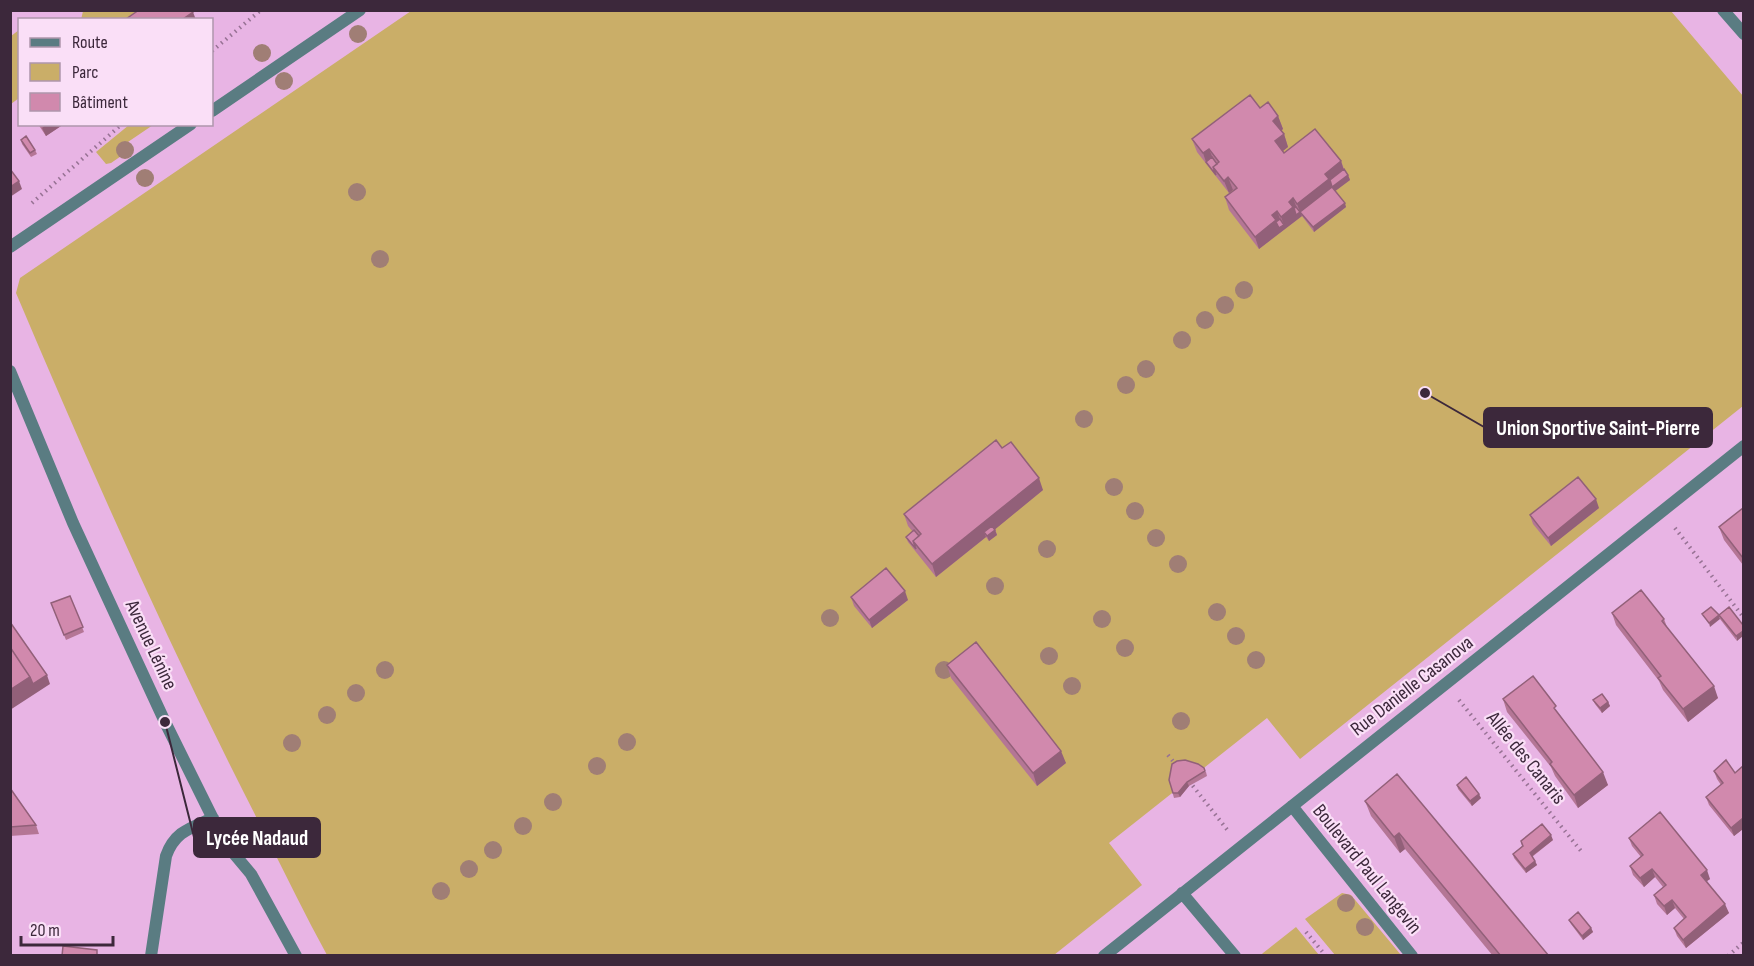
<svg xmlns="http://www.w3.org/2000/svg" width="1754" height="966" font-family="'Sofia Sans Condensed',sans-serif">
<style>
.green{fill:#caae68}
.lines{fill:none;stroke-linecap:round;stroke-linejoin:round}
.path{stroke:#977294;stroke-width:4;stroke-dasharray:1.5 4.5;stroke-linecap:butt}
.minor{stroke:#5a7c82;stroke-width:12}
.tertiary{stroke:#5a7c82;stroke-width:12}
.tree{fill:#a07e75}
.wall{fill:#b47695}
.shaded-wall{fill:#926079}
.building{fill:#d189ad;stroke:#926079;stroke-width:1.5}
.labels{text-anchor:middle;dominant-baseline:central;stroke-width:4.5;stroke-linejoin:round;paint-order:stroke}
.street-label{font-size:20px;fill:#3c283b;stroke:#fadff7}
.leader{fill:none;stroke:#3c283b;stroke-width:2}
.callout-dot{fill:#3c283b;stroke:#fadff7;stroke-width:2}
.callout{fill:#3c283b;stroke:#3c283b;stroke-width:2}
.callout-label{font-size:21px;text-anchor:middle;font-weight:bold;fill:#fff}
</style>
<rect width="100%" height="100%" fill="#e8b4e4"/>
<path class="green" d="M83,11h73l-14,8 -61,1z
M411,11h1260l72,85v310l-443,353 -33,-41 -158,125 33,42 -88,70h-727c-21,-38 -40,-78 -60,-117 -92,-178 -173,-361 -251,-545l4,-15z
M19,30v68l-8,6v-68z
M129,125h24l-28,19 5,6 -19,13 -5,1 -10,-12z
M1342,893l9,2 50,60h-66l-30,-36z
M1296,927l23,28h-58l2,-2z"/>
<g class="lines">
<path class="path" d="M212,51l49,-41
M32,203l90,-79
M1675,528l69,90
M1459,700l122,151
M1168,755l9,11
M1189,781l40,51
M1306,932l20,24
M1728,956l16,-14"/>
<path class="minor" d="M10,371l63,152 92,199 60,121 26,31 45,82
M1292,806l120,150
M1182,893l53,63
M151,956l15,-100c9,-25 25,-28 47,-38
M1104,956l640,-510"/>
<path class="tertiary" d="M1723,10l21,24
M212,111l148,-101
M10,247l181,-123"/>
</g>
<g class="tree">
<circle cx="358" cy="34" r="9"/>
<circle cx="262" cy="53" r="9"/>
<circle cx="284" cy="81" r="9"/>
<circle cx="125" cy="150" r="9"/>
<circle cx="145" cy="178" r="9"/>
<circle cx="357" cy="192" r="9"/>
<circle cx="380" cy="259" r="9"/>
<circle cx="1244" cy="290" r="9"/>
<circle cx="1225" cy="305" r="9"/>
<circle cx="1205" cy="320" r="9"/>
<circle cx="1182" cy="340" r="9"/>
<circle cx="1146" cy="369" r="9"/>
<circle cx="1126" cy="385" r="9"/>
<circle cx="1084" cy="419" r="9"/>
<circle cx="1114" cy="487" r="9"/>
<circle cx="1135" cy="511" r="9"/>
<circle cx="1156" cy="538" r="9"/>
<circle cx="1047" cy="549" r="9"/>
<circle cx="1178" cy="564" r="9"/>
<circle cx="995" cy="586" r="9"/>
<circle cx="1217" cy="612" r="9"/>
<circle cx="830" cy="618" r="9"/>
<circle cx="1102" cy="619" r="9"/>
<circle cx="1236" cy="636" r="9"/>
<circle cx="1125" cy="648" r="9"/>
<circle cx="1049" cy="656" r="9"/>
<circle cx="1256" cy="660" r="9"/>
<circle cx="385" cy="670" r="9"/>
<circle cx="944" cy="670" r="9"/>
<circle cx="1072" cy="686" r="9"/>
<circle cx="356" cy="693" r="9"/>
<circle cx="327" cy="715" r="9"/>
<circle cx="1181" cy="721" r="9"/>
<circle cx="627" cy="742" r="9"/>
<circle cx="292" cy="743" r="9"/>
<circle cx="597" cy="766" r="9"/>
<circle cx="553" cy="802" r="9"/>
<circle cx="523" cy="826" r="9"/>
<circle cx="493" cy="850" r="9"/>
<circle cx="469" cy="869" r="9"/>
<circle cx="441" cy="891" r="9"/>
<circle cx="1346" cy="903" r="9"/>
<circle cx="1365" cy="927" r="9"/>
</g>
<path class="wall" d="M1260,108l18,8 5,13 -2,2 3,3 4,13 -5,4 1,2 57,8 3,8 4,6 2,5 -15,11 11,16 -32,25 -12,-16 -43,33 -30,-39 -4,-13 9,-6 -1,-1 -4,3 -32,-41 -5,-13z
M38,124h26l-18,12z
M21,140l14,10 2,4 -6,3 -9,-13z
M1002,448l41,42 -48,39 2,6 -8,6 -3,-4 -50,40 -28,-35 -2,-5 7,-5 -5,-6 -4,-12z
M1599,508l-48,38 -18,-22 -3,-9z
M1743,508v57l-19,-25 -5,-13z
M70,596l14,36 -18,8 -15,-37z
M851,597l57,3 -36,28 -18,-22z
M1729,607l8,34 -17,-22 -1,-4z
M1612,613l52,6 3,8 51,71 -30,24 -25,-32 -4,-9 -43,-56z
M947,665l119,98 -29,23 -86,-108z
M1503,699l56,15 49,71 -30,23 -23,-32 -4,-9 -44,-55z
M1593,700l15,2 2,4 -8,7 -7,-9z
M1177,761l29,11 1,4 -18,10 -9,11 -6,1 -5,-18z
M1743,766v63l-9,7 -25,-31 -3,-8 15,-12 -4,-6 -3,-8 21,2z
M1457,785l24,13 -9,8 -14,-17z
M10,788l26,37 3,9 -29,2z
M1365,801l184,155h-56l-88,-107 -5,4 -29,-37z
M1629,838l81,41 -3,2 22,32 -43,35 -9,-12 -3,-8 10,-9 -9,-11 -8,7 -10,-11 -3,-9 9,-8 -8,-10 -11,10 -11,-12 -3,-9 11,-9 -9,-11z
M1553,840l-21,17 5,8 -11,8 -12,-15 -1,-4 9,-8 -1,-5z
M1569,920l22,8 2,4 -10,8 -12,-16z"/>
<path class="shaded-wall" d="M193,12l3,8h-12l-1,-1z
M1278,116l5,13 -5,4 -5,-12z
M47,124h17l-18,12 -4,-8z
M1284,134l4,13 -9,7 -4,-13z
M1209,149l5,12 -8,1 -3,-9z
M1341,161l4,13 -14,11 3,7 -34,20 -3,-8 28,-30z
M1348,175l2,5 -16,12 -2,-5z
M1228,177l5,13 -4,3 -5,-12z
M19,181l3,8 -12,8v-10z
M1293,198l5,13 2,1 2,4 -43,33 -4,-12 17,-22 5,-4 5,13 2,1 -3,-8 8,-15z
M1345,203l1,4 -32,25 -1,-5z
M1039,478l4,12 -56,46 -3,-4 2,5 -50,40 -4,-13z
M1596,499l3,9 -48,38 -3,-8z
M995,530l2,5 -8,6 -2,-5z
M905,591l3,9 -36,28 -3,-8z
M1719,615l1,4 -10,8 -1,-4z
M1743,631v5l-6,5 -1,-5z
M47,675l3,9 -40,26v-20l20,-13z
M1714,686l4,12 -30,24 -5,-13z
M1608,702l2,4 -8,7 -2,-5z
M1061,751l5,12 -29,23 -4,-13z
M1603,772l5,13 -30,23 -4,-13z
M1187,782l2,4 -9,11 -2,-4z
M1479,794l2,4 -9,8 -2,-5z
M1743,818v11l-9,7 -3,-8z
M1399,833l6,16 -5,4 -6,-16z
M1551,835l2,5 -22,17 -1,-4z
M1535,861l2,4 -11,8 -1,-4z
M1652,869l3,8 -11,10 -4,-9z
M1707,870l3,9 -6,4 -3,-8z
M1672,900l3,8 -8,7 -3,-9z
M1725,904l4,9 -43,35 -3,-8z
M1591,928l2,4 -10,8 -1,-4z"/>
<path class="building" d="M139,10h53l1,2 -10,7 1,1 -58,-1z
M1250,95l10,13 8,-6 10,14 -5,5 11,13 -9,7 9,12 31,-24 26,32 -16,13 4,5 -32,25 -4,-6 -4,4 4,5 -12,10 -4,-6 -5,4 4,5 -21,17 -30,-40 12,-9 -9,-11 -4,4 -11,-14 6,-5 -10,-13 -6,4 -11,-14z
M26,136l9,14 -5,3 -9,-13z
M1212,157l5,7 -4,3 3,8 -10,-13z
M10,169l9,12 -9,6z
M1344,169l4,6 -16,12 -2,-7z
M1332,187l13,16 -32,24 -13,-15z
M1296,207l4,5 -4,3 -2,-7z
M1280,219l4,6 -5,3 -3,-6z
M996,440l6,8 9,-6 28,36 -107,86 -19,-23 8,-7 -17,-20z
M1578,477l18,22 -48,39 -18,-23z
M1743,508v50l-24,-31z
M992,526l3,4 -8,6 -3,-4z
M914,530l5,6 -6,5 3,8 -10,-12z
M886,568l19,23 -36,29 -18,-23z
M1641,590l23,29 -2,2 52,65 -31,23 -25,-31 3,-2 -49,-63z
M70,596l13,31 -19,8 -13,-32z
M1711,607l8,8 -10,8 -7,-9z
M1729,607l14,18v6l-7,5 -17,-21z
M10,622l37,53 -14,9 -3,-7 -20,-30z
M976,642l85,109 -28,22 -86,-108z
M10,647l20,30 -20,13z
M1533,676l23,30 -2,2 49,64 -29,23 -24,-31 2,-2 -49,-63z
M1602,694l6,8 -8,6 -7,-8z
M1185,760l13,4 6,4 1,3 -18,11 -9,11h-5l-4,-13 3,-16 5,-3z
M1726,760l9,13 8,-7v52l-12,10 -25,-31 17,-14 -9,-12z
M1397,774l152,182h-48l-102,-123 -5,4 -29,-36z
M1466,777l13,17 -9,7 -13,-16z
M10,788l26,37 -26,2z
M1660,812l47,58 -6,5 24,29 -42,36 -9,-12 12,-11 -14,-17 -8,6 -10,-11 12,-10 -14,-16 -12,9 -10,-12 13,-11 -14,-17z
M1542,824l9,11 -21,18 5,8 -10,8 -12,-15 10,-8 -2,-5z
M1578,912l13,16 -9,8 -13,-16z
M63,946l34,4v6h-35z"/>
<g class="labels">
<g class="street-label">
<text transform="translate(151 645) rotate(65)">Avenue Lénine</text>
<text transform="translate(1412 686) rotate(-38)">Rue Danielle Casanova</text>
<text transform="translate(1526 758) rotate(51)">Allée des Canaris</text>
<text transform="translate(1367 869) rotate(51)">Boulevard Paul Langevin</text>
</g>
</g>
<path class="leader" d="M1425 393L1484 427M165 722L194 837"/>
<g class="callout-dot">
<circle cx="1425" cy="393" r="6"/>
<circle cx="165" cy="722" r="6"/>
</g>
<g class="callout">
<rect x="1484" y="408" width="228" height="39" rx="6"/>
<rect x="194" y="818" width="126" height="39" rx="6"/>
</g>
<g class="callout-label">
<text x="1598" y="435">Union Sportive Saint-Pierre</text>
<text x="257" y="845">Lycée Nadaud</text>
</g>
<rect width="1754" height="966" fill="none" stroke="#3c283b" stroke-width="24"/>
<rect x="18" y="18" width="195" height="108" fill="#fadff7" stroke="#ae96ac" stroke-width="1.5"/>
<rect x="30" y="38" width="30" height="9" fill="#5a7c82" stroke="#ae96ac" stroke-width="1.5"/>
<text x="72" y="48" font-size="18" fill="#3c283b">Route</text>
<rect x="30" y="63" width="30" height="18" fill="#caae68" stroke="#ae96ac" stroke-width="1.5"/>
<text x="72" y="78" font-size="18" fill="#3c283b">Parc</text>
<rect x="30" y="93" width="30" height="18" fill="#d189ad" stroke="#ae96ac" stroke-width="1.5"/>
<text x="72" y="108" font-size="18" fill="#3c283b">Bâtiment</text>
<path d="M21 936v9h92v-9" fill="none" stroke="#3c283b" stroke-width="3"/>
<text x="30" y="936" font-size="18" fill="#3c283b" stroke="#fadff7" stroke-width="4.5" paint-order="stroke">20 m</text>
</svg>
